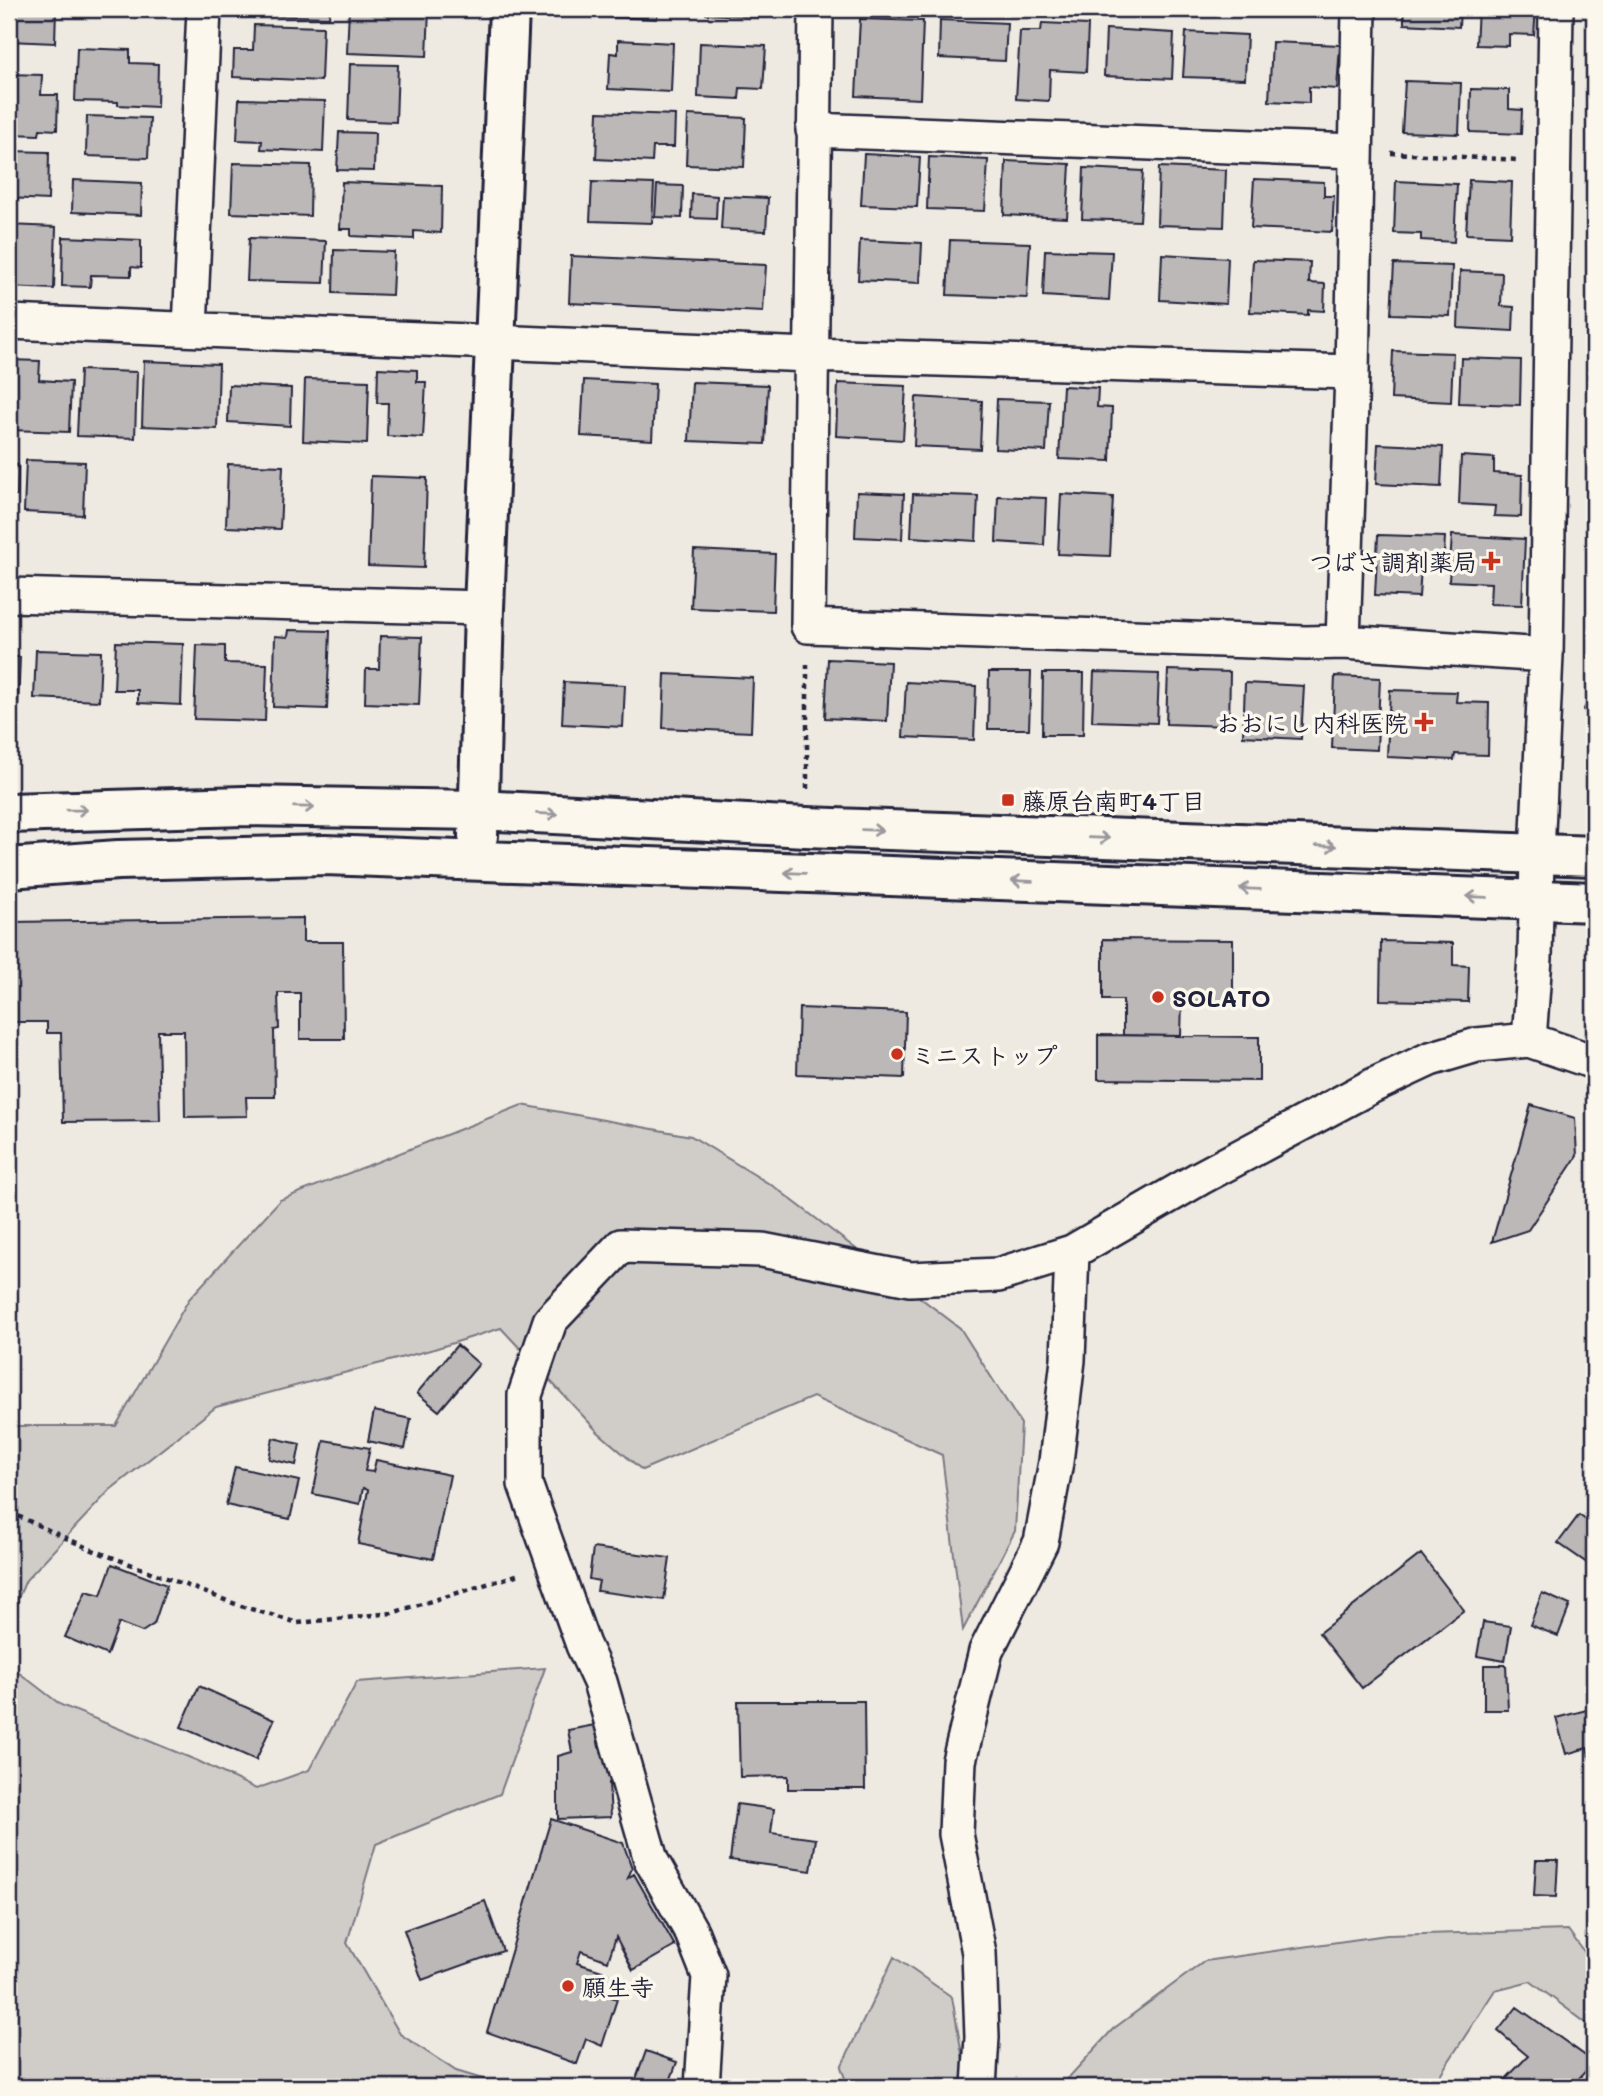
<svg xmlns="http://www.w3.org/2000/svg" width="1603" height="2096" font-family="Mali,'Klee One',sans-serif">
<style>
.green{fill:#d0cdc9;stroke:#797882;stroke-width:2}
.building{fill:#bcb8b8;stroke:#22223b;stroke-width:2}
.lines{fill:none;stroke-linecap:round;stroke-linejoin:round}
.minor-casing{stroke:#22223b;stroke-width:38}
.tertiary-casing{stroke:#22223b;stroke-width:44}
.path{stroke:#22223b;stroke-width:4.5;stroke-dasharray:5 5;stroke-linecap:butt}
.minor{stroke:#fbf7ec;stroke-width:33}
.tertiary{stroke:#fbf7ec;stroke-width:38}
.oneway{stroke:#99979c}
.poi-dot{fill:#c8321e;stroke:#fbf7ec;stroke-width:2.5}
.labels{text-anchor:middle;dominant-baseline:central;stroke-width:7;stroke-linejoin:round;paint-order:stroke}
.poi-label{font-size:24px;font-weight:bold;fill:#22223b;stroke:#fbf7ec;text-anchor:start}
</style>
<rect width="100%" height="100%" fill="#eeeae2"/>
<filter id="ink" filterUnits="userSpaceOnUse"><feTurbulence type="fractalNoise" baseFrequency=".0143" numOctaves="2"/><feDisplacementMap in="SourceGraphic" scale="14" xChannelSelector="R" yChannelSelector="G"/><feConvolveMatrix kernelMatrix="1 2 1 2 8 2 1 2 1" color-interpolation-filters="sRGB"/></filter>
<g filter="url(#ink)">
<path class="green" d="M522,1105l169,31 85,52 184,140 61,96 -6,107 -52,99 -21,-175 -129,-58 -171,73 -44,-38 -97,-104 -67,21 -218,58 -106,83 -84,90 -17,39v-193h107l73,-127 91,-99z
M9,1665l52,40 137,56 58,28 53,-19 48,-88 188,-14 -45,126 -124,50 -29,99 53,91 56,37 53,16h-500z
M1568,1930l26,35v70l-4,-9 -60,-45 -35,9 -63,97h-372l53,-58 92,-68 182,-26z
M894,1957l58,40 15,86 4,4h-123l-7,-20z"/>
<path class="building" d="M11,9h45l-1,34 -46,-2z
M248,9h82l-1,8 -81,-2z
M349,9h80l-2,47 -80,-3z
M608,9h50l-1,10 -49,-2z
M706,9h57v8l-57,-3z
M1404,9h56l-1,18 -55,-3z
M1478,9h58l-2,26 -25,-1v12l-33,-1z
M860,19l63,2 -3,78 -64,-3z
M940,20l67,3 -2,38 -66,-3z
M1042,23l46,2 -2,47 -36,-2 -1,31 -33,-2 4,-68h21z
M254,25l69,2 -2,54 -88,-4 1,-27h19z
M1106,29l68,4 -2,46 -68,-3z
M1186,32l61,3 -2,44 -62,-2z
M618,40l55,3 -2,49 -63,-3 2,-36 8,1z
M1272,42l68,3 -3,44 -28,-2v16l-40,-2z
M700,43l66,3 -3,43 -23,-1 -1,11 -41,-2z
M77,48l53,2v13l28,1 -1,43 -39,-2v-3l-43,-1z
M350,64l48,1 -2,57 -48,-2z
M9,74l33,1 -1,20h17l-1,35 -17,-1 -1,6 -30,-1z
M1405,81l56,2 -2,51 -57,-2z
M1471,89l38,1v19l13,1 -1,24 -51,-2z
M239,99l86,2 -2,51 -62,-3 1,-8 -25,-1z
M598,112l77,3 -1,32h-21l-1,15 -56,-3z
M688,115l58,3 -2,49 -58,-2z
M87,116l63,2 -2,40 -62,-2z
M339,132l36,1 -1,38 -37,-1z
M9,151l40,1 -1,48 -39,-2z
M864,154l56,3 -3,50 -56,-2z
M929,157l59,3 -3,51 -58,-2z
M1006,161l64,3 -3,54 -63,-3z
M233,163l78,2 -1,51 -79,-3z
M1159,167l67,3 -2,57 -67,-2z
M1084,168l59,3 -3,50 -58,-2z
M1254,179l70,3v14h10l-2,36 -81,-4z
M73,180l69,3 -1,32 -69,-3z
M1469,180l43,2 -2,54 -44,-2z
M1396,181l61,3 -3,58 -33,-2v-6l-27,-1z
M342,182l100,4 -1,47 -27,-2v8l-63,-3v-7h-11z
M592,182l62,2 -2,39 -62,-2z
M657,185l26,1 -1,32 -27,-1z
M692,194l25,2 -1,23 -25,-1z
M723,196l45,2 -2,33 -45,-2z
M9,225l47,2 -2,62 -45,-2z
M63,237l78,3v28l-10,-1v9l-40,-1 -1,12 -28,-1z
M249,238l77,3 -2,42 -77,-2z
M860,240l62,3 -2,40 -62,-3z
M950,240l80,3 -3,55 -80,-3z
M334,250l60,2 -2,43 -59,-2z
M1045,250l67,2 -3,48 -66,-4z
M1162,254l66,4 -2,46 -66,-4z
M571,256l195,9 -3,47 -194,-9z
M1253,260l57,2 -1,21 16,1 -1,27 -16,-1v5l-58,-3z
M1394,264l58,2 -2,50 -59,-2z
M1460,271l42,2 -1,33 13,1 -1,24 -55,-3z
M1393,351l60,2 -2,49 -60,-3z
M1461,358l60,2 -1,45 -61,-2z
M9,360l31,1 -1,19 32,2 -2,50 -60,-2z
M144,361l75,3 -2,65 -75,-3z
M378,368l39,2v12h9l-3,56 -36,-2 1,-33h-11z
M80,370l57,2 -2,66 -58,-2z
M305,379l64,2 -2,63 -64,-3z
M584,380l71,4 -3,56 -71,-4z
M692,382l76,3 -3,59 -76,-3z
M838,383l68,3 -3,54 -67,-4z
M229,385l62,3 -1,38 -62,-4z
M1063,386l35,2 -1,19 15,1 -2,53 -51,-2z
M916,397l66,4 -2,48 -66,-3z
M997,399l52,2 -3,50 -51,-2z
M1378,444l65,3 -2,40 -65,-3z
M1461,456l33,2v15l28,2 -1,42 -27,-1 1,-10 -36,-2z
M26,460l59,2 -2,53 -59,-3z
M9,464l9,1 -1,31h-8z
M228,464l55,2 -3,63 -54,-2z
M371,476l56,2 -3,90 -56,-2z
M857,492l47,2 -2,45 -47,-2z
M913,494l65,2 -2,45 -65,-4z
M1061,494l52,3 -3,59 -52,-2z
M998,496l48,2 -2,47 -48,-3z
M1378,535l67,2 -2,32 -22,-1 -2,29 -44,-2z
M1452,535l73,4 -3,66 -32,-1 1,-21 -42,-2z
M694,550l81,4 -2,57 -82,-3z
M289,630l41,1 -3,78 -54,-2 2,-71 13,1z
M380,636l42,1 -3,68 -54,-2 1,-34h13z
M116,642l67,2 -2,61 -43,-2v-13h-24z
M197,645l28,1v17l42,1 -2,57 -71,-2z
M36,650l65,2 -2,49 -65,-3z
M9,657h11l-2,50h-9z
M828,659l62,3 -3,59 -62,-3z
M1168,670l62,2 -1,54 -63,-2z
M989,672h42l-2,57h-41z
M1094,672l65,2 -2,49 -65,-2z
M1043,673h41l-1,62h-41z
M665,674l88,4 -2,54 -88,-4z
M1335,676l45,2 -3,72 -45,-2z
M564,682l61,3 -2,42 -61,-3z
M906,682l70,4 -2,54 -71,-3z
M1245,683l59,3 -3,53 -58,-3z
M1390,690l67,2 -1,10 33,1 -1,52 -33,-1 -1,6 -67,-3z
M1594,695v33l-7,-9 -3,-10 5,-9z
M303,918v24h40l1,97h-44v-46h-22l1,36 -5,1 1,67h-29l1,19 -62,1 -1,-86h-26l2,90 -97,1 -2,-89h-14v-11h-38v-100z
M1103,939l130,1v62l-51,-1 -1,35 -58,-1v-35h-20z
M1381,941l72,2v22l16,1 -1,36 -88,-2z
M799,1008l107,4 -2,66 -107,-4z
M1098,1035l161,2v44l-161,-2z
M1531,1105l44,13 2,38 -49,74 -36,12z
M457,1345l22,19 -40,47 -22,-18z
M374,1411l37,8 -6,30 -37,-8z
M273,1438l27,6 -4,21 -27,-6z
M324,1440l46,8 -5,23 8,1 3,-12 74,15 -17,84 -75,-15 10,-54 -5,-2 -3,16 -47,-10z
M235,1467l64,14 -9,38 -64,-14z
M1579,1515l15,11v26l-7,11 -29,-20z
M593,1548l77,10 -6,42 -67,-9 2,-10 -10,-2z
M1421,1554l43,56 -102,78 -43,-55z
M112,1564l55,21 -13,39 -12,8 -23,-9 -12,32 -42,-18 21,-46 15,4z
M1542,1593l28,12 -12,31 -28,-11z
M1483,1622l28,4 -6,35 -28,-5z
M1484,1665h22l2,45h-24z
M199,1686l75,34 -18,40 -75,-33z
M738,1701h126l1,88h-77v-13l-48,1z
M1594,1708v50l-4,1 -3,-11 -21,6 -10,-36z
M595,1725l4,22 7,-1 7,37h-4l2,34 -53,2v-63l14,-4 -4,-22z
M737,1804l37,5 -3,24 45,6 -5,32 -81,-11z
M551,1819l72,24 9,25 -4,10 6,-4 41,72 -42,24 -17,-33 -8,24 -27,-10 -4,12 31,10 -7,20 16,6 -15,47 -16,-7 -9,25 -90,-32z
M1536,1860h22l-2,37 -22,-1z
M485,1901l18,50 -81,29 -18,-50z
M1517,2007l77,55 -23,25h-73l30,-31 -30,-25z
M646,2051l31,11 -9,25h-19l-14,-5z"/>
<g class="lines">
<defs>
<path id="minor" d="M816,9l-8,617 498,17 37,-1 203,13
M813,130l542,21
M9,322l802,33 541,17
M190,329l14,-320
M9,595l475,13
M1343,642l9,-270 7,-363
M1529,1040l6,-82 2,-104 9,-199 10,-646
M702,2087l7,-111 -17,-43 -41,-73 -51,-178 -17,-37 -58,-161v-89l25,-74 71,-75 141,4 148,29 88,-4 74,-23 128,-74 172,-92 58,-27 47,-14 52,-5 65,22
M979,2087l3,-50 -3,-84 -23,-119 3,-73 27,-110 55,-109 15,-80 12,-102 4,-108"/>
<path id="tertiary" d="M9,813l235,-7 234,4 328,17 788,29
M478,836l6,-228 25,-599
M9,868l109,-8 207,-5 1269,47"/>
</defs>
<use href="#minor" class="minor-casing"/>
<use href="#tertiary" class="tertiary-casing"/>
<path class="path" d="M1391,153l127,7
M807,789v-127
M9,1512l81,37 151,57 57,17 94,-10 128,-39"/>
<use href="#minor" class="minor"/>
<use href="#tertiary" class="tertiary"/>
</g>
<defs><path id="oneway-shaft" d="M-6 0H5M1.5-3L5.5 0L1.5 3" fill="none" stroke-width="1.6" stroke-linecap="round" stroke-linejoin="round" transform="scale(1.75)"/></defs>
<g class="oneway">
<use href="#oneway-shaft" transform="translate(304 807) rotate(1)"/>
<use href="#oneway-shaft" transform="translate(77 810) rotate(-1)"/>
<use href="#oneway-shaft" transform="translate(547 814) rotate(3)"/>
<use href="#oneway-shaft" transform="translate(872 830) rotate(2)"/>
<use href="#oneway-shaft" transform="translate(1099 838) rotate(2)"/>
<use href="#oneway-shaft" transform="translate(1326 846) rotate(2)"/>
<use href="#oneway-shaft" transform="translate(795 873) rotate(-178)"/>
<use href="#oneway-shaft" transform="translate(1022 881) rotate(-178)"/>
<use href="#oneway-shaft" transform="translate(1250 889) rotate(-178)"/>
<use href="#oneway-shaft" transform="translate(1477 897) rotate(-178)"/>
</g>
</g>
<g class="poi-dot">
<path d="M1487.5 550.5h7v7h7v7h-7v7h-7v-7h-7v-7h7z"/>
<path d="M1420.5 711.5h7v7h7v7h-7v7h-7v-7h-7v-7h7z"/>
<rect x="1001" y="793" width="14" height="14" rx="3.5"/>
<circle cx="1158" cy="997" r="7"/>
<circle cx="897" cy="1054" r="7"/>
<circle cx="568" cy="1986" r="7"/>
</g>
<g class="labels">
<g class="poi-label">
<text x="1477" y="561" text-anchor="end">つばさ調剤薬局</text>
<text x="1408" y="722" text-anchor="end">おおにし内科医院</text>
<text x="1022" y="800">藤原台南町4丁目</text>
<text x="1172" y="997">SOLATO</text>
<text x="911" y="1054">ミニストップ</text>
<text x="582" y="1986">願生寺</text>
</g>
</g>
<rect width="1603" height="2096" fill="none" stroke="#fbf7ec" stroke-width="35"/>
<rect x="18" y="18" width="1568" height="2061" fill="none" stroke="#22223b" stroke-width="2.5" filter="url(#ink)"/>
</svg>
